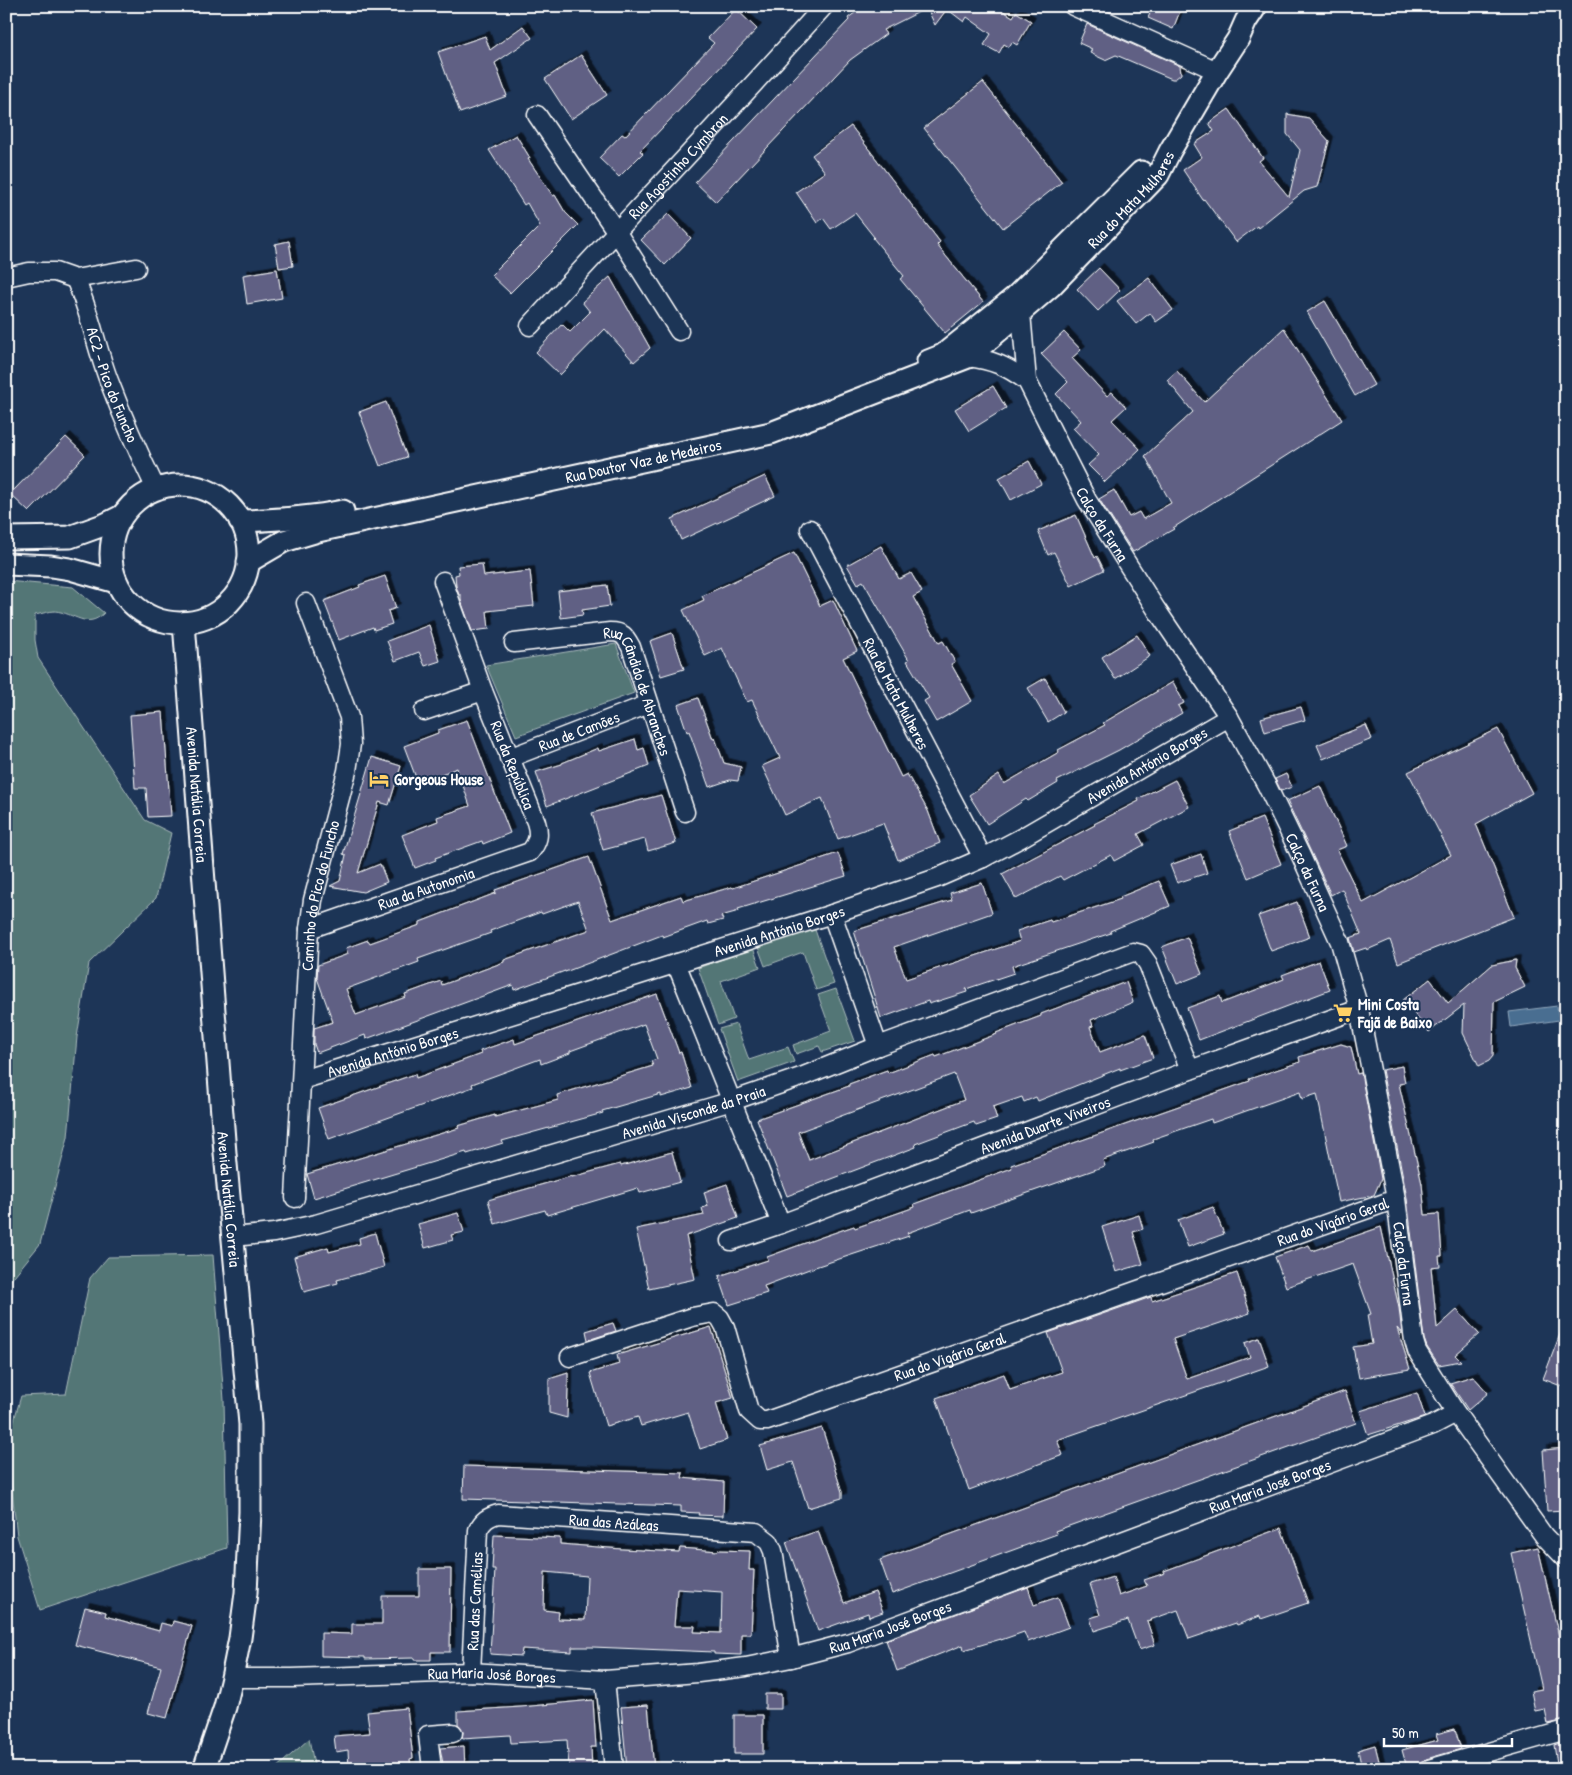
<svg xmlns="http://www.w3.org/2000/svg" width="1572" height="1775" font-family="'Patrick Hand',sans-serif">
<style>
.green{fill:#537676;stroke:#a9baba}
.water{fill:#496e91;stroke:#92a8bd}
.building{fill:#606184;stroke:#fff;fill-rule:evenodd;filter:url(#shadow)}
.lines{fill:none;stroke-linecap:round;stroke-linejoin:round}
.minor-casing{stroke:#fff;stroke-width:21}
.tertiary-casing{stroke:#fff;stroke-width:25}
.minor{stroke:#1d3557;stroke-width:18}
.tertiary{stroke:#1d3557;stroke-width:21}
.labels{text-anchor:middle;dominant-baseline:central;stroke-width:4;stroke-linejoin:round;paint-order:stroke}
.street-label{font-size:16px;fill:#fff;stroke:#1d3557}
.poi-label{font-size:16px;font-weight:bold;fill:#fff;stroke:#1d3557;text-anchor:start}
</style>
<defs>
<filter id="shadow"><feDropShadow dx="4.5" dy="-4.5" stdDeviation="0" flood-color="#0009"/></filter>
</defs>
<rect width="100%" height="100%" fill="#1d3557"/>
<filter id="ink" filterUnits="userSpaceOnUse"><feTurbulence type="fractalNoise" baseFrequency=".02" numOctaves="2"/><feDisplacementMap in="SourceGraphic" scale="10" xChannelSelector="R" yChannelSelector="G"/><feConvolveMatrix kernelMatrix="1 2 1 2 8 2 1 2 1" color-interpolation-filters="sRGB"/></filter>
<g filter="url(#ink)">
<path class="green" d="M6,581l67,6 31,26c-17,17 -29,0 -49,-2 -6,0 -14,3 -20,4v25l3,18 107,162 26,13 -15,65 -67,65 -12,74 -9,100 -28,107 -34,42z
M616,644l18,49 -118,43 -30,-71z
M814,927l20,57 -18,6 -13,-38 -38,14 -7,-19z
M753,948l7,19 -39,14 13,38 -16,6 -20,-57z
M836,989l19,52 -33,11 -3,-6 -23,8 -3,-9 38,-14 -13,-36z
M736,1024l13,36 39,-13 6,15 -56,20 -19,-53z
M213,1255l11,145 3,148 -187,62 -23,-74 -10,-91 14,-49 45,-2 24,-116 18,-21z
M309,1739l6,30h-40z"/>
<path class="water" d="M1557,1006l2,14 -48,7 -2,-15z"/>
<path class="building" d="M864,6h131l18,11 3,-5 15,9 -14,24 -5,-3 -3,5 -5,-3 -5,9 -15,-8 7,-11 -24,-17 -3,5 -17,-13 -12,16 -8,-17 -44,22 3,4 -36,26 -134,142 -21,-20 119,-125 35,-37 -1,-2z
M1153,6h29l-9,23 -25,-11z
M736,9l21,20 -117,122 3,2 -24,24 -20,-19 23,-24 3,2 89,-93 -6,-5z
M1087,24l93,42 1,8 -6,5h-3l-56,-24 -11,5 -15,-7 2,-4 -13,-6z
M523,26l9,12 -37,25 12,33 -47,17 -22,-61 47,-16 5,14z
M581,55l26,40 -36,24 -26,-40z
M983,82l79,100 -59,46 -79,-100z
M1229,109l34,49 -4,3 30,36 11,-47 -13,-16v-20l22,4 20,23 -12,46 -13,4 -46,37 -1,-2 -21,16 -32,-43 -1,1 -20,-30 19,-13 -8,-13 20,-13 -5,-8z
M851,126l89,116 -3,3 46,57 -38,31 -45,-54 4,-3 -31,-38 1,-1 -19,-24 -24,16 -8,-11 -6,5 -21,-31 29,-20 -13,-17z
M516,135l14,23 -2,1 25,37 2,-1 10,17 13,13 -68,68 -19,-18 49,-49 -13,-23 -3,2 -35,-55z
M668,214l23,24 -26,27 -24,-25z
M289,241l4,25 -14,2 -4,-24z
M1099,268l21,22 -22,21 -21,-22z
M277,269l5,29 -35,6 -4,-29z
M610,277l40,71 -16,14 -29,-33 -45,46 -24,-23 26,-28 8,8 20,-20 -8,-10z
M1149,278l24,32 -17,12 -6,-9 -14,11 -19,-23z
M1325,301l49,84 -19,11 -48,-84z
M1284,328l58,92 -169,108 1,1 -41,23 -34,-53 15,-9 15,27 10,-5 4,7 28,-16 -26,-47 48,-44 -26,-32 10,-9 27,31z
M1064,332l17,18 -9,8 35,38 5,-4 14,15 -14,13 28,29 -35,33 -17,-17 11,-10 -26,-27 8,-7 -25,-27 12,-12 -27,-28z
M993,386l13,22 -37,23 -14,-22z
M386,402l21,55 -27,9 -21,-54z
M66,437l19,18 -56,57 -19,-18z
M1029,461l12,23 -30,16 -12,-22z
M765,476l10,20 -94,44 -9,-21z
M1076,515l19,43 2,-2 7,14 -33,16 -17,-34 -6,3 -10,-24z
M881,546l18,33 12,-6 11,19 -9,5 26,46 4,-2 12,21 -4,2 21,37 -36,21 -12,-21 5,-3 -22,-37 2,-1 -46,-79 -5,3 -11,-19z
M794,553l26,53 13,-6 24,51 -14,7 58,119 6,-3 21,37 12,32 -42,17 -15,-37 -45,16 -16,-41 -37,17 -23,-49 18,-8 -28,-58 -5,2 -25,-54 -17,8 -22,-46 21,-10 -2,-4z
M482,564l2,12 46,-5 4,35 -47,5 2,18 -17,2 -11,-30v-6h-2l-3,-9 -1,-11 4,-1 -1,-8z
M385,576l11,32 -8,3 4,13 -18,6 -1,-3 -34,13 -15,-39 36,-14 -1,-2z
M607,585l3,21 -28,4 1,5 -22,3 -3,-27z
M429,625l11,36 -15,5 -6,-14 -24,9 -8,-20z
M672,633l12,36 -23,7 -11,-35z
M1137,635l13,21 -35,23 -13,-22z
M1045,678l19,34 -16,10 -20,-34z
M1173,682l11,21 -6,3 4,7 -63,37 -62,31 1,2 -30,18 -2,-2 -39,25 -18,-29 30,-20 5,9 55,-32 -1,-2 47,-25 -2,-2z
M698,698l15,41 2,-1 9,25 17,4 -3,14 -8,-1 -21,7 -20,-56 -2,1 -9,-27z
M1301,707l4,13 -40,12 -4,-14z
M163,712l8,104 -23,1 -2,-29h-11l-5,-73z
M467,720l43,113 -27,11 -1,-3 -47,17 1,2 -21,8 -13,-33 36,-14 -1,-4 33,-11 -13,-38 -39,15 -14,-37 34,-13v-3z
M1366,725l6,14 -49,20 -6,-14z
M1498,729l34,64 -56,31 38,93 -116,46 -8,-23 -23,10 -1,-2 -12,4 -4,-14 11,-4 -19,-45 -11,6 -44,-94 33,-15 27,60 -10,4 26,53 88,-48 -43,-83z
M635,739l3,11 6,-2 5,18 -102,40 -11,-34 26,-8v-1l36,-15 1,3z
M372,757l29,9 -12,39 -10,-3 -21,71 22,-9 7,18 -24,10 -33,-6 10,-5 6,-26 -3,-1z
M1286,774l6,13 -11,4 -6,-12z
M1175,780l14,27 -51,27 6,11 -30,16 -3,-6 -48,25 -3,-4 -44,23 -14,-25 93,-49 -1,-1 45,-23 -1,-2z
M661,795l15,48 -28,8 -3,-12 -42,11 -11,-37z
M1262,818l19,46 -33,14 -19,-47z
M838,853l8,23 -108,33 1,2 -18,5 2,4 -15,4 -1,-3 -44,16 -1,-2 -97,37v-1l-51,19 -1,-5 -147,54 -1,-4 -48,18 -3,-9v-16l19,-6 -16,-44 1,-13 30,-11 -2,-6 22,-8 2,3 50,-18v-3l76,-29 -1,-3 94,-33 23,63 69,-24 2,5 49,-14 1,1zM578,901l11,29 -85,30v2l-62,23 -1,-4 -36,13 1,3 -50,18 -10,-26 73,-27 -1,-3 73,-26 -1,-2 51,-19 1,2z
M1201,854l6,19 -30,10 -7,-18z
M1159,881l11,25 -60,25 1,2 -99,33 2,7 -48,16 1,3 -38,12 -1,-3 -47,17 -27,-87 98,-31 -2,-7 32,-10 10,30 -98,34 12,32 114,-38 -3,-10 33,-11 1,2 70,-23 -1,-2z
M1297,902l13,35 -39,14 -13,-35z
M1187,937l15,37 -25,10 -15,-37z
M1516,960l-1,8 10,19 -31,15 -1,54 -4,5 -10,5 -16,-33 1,-28 -35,27 -26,-32 27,-21 18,24 44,-38z
M1319,961l11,29 -131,50 -12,-32 33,-12 2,7 62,-24 -2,-4z
M1126,982l7,20 -42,18 2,6 -3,1 10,25 45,-17 8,23 -33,12v-2l-82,33 -2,-4 -12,5 -2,-5 -29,10 4,12 -21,7 -2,-4 -59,22 1,3 -129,49 -30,-77 92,-33v-2l38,-14 1,3 47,-18 1,2 61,-23 -1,-1 45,-17v-2zM954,1074l10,26 -155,60 -11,-28z
M657,994l22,59 2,-1 11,36 -31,9v-3l-59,17 1,2 -101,28 1,2 -36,11 -1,-2 -152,46 -7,-24 152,-46 -1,-2 37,-11v2l63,-17 -1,-5 96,-29 -2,-5 6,-2 -13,-35 -74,27v2l-29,11 -1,-5 -68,25 1,3 -144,52 -11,-31 97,-34 1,4 65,-24 -1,-3 34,-12 1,5z
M1341,1044l10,3 6,27 4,-1 20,106 -7,16 -35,7 -22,-108 -15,5 -2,-7 -88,31 -1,-4 -58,20 1,3 -51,18 2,6 -134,47 -1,-3 -63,23 2,3 -97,32 -48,18 3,7 -38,12 -10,-29 49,-16 -1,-3 52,-19 35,-12 1,2 60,-21 -1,-3 98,-36 -1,-3 239,-84 -1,-2 51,-17 -1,-5z
M1402,1066l3,17 -6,1 23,100 3,31 14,-1 3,42h-3l1,10 -9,1 6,61 20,-18 22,24 -24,21 6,6 -22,4 -12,-18 -3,-8 -17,-141 -25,-128z
M672,1152l8,30 -40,11 -2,-5 -91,27 -2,-5 -50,14 -7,-24 84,-24v1l48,-13 1,2z
M727,1184l11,34 -52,18 9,43 -46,10 -13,-60 68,-14 -2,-7 6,-2 -4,-14z
M1213,1207l11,27 -36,13 -10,-27z
M458,1213l6,19 -13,3 2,5 -28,8 -7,-24z
M1139,1215l4,14 -10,3 10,32 -27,8 -14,-45z
M1381,1227l18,81 3,26 -5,-6 13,41 -51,9 -6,-31 19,-3 -5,-29 4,-1 -18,-50 -67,23 -11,-30 34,-12 3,6z
M375,1233l9,34 -47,13 1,3 -34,9 -10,-35 34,-10 1,5 31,-8 -1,-6z
M1237,1273l13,40 -77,26 14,40 63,-22 -5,-14 14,-5 10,28 -212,74 6,15 -94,35 -33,-92 68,-24 6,16 52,-18 -14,-39 103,-36 1,4z
M1565,1321l1,1v66l-23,-9z
M613,1323l3,8 -28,9 -2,-9z
M711,1327l22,71 -17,5 11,37 -27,9 -12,-37 -47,14 -3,-9 -32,9 -16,-53 29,-9 -2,-9z
M568,1373v15l-1,30 -18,-5v-34z
M1473,1376l15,17 -20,17 -18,-27z
M1345,1391l11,32 -301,108 2,3 -165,60 -12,-34z
M1417,1393l8,24 -57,18 -8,-24z
M822,1428l20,64v6l-34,10 -15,-46 -26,8 -7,-24z
M1566,1448v62l-19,1 -4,-61z
M464,1466l219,7 -1,5 42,4 -1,34 -25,-1 1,-2 -18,-1v-6l-218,-7z
M1281,1528l27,75 -47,16 -1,-3 -23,9 -1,-2 -47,16 -11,-29 -31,11 8,24 -16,5 -11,-30 -34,11 -4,-13 10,-3 -10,-31 23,-7 6,19 28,-10 -3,-6 21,-7 -1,-2z
M818,1531l26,72 31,-11 8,20 -14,5 -1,-4 -50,18 -32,-89z
M494,1535l66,3v6l62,5 57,3 1,-4 38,3v-1l32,1 -1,19h5l-3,64h-10v21l-27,-1v-2l-122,-5h-20v5l-50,-3 -1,7 -31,-2 5,-85h-3zM545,1572l42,4 -2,44 -27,-1 1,-7 -15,-2zM677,1589l45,3 -1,41 -27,-1 1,-6h-21z
M1538,1547l28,120v53l-18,4 -3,-15 -10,2 -4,-20 11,-2 -31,-136z
M419,1569h32l-1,83h-19v8h-17v-2l-49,1v-2l-44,-1v-23l31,1v-10h30v-28h37z
M1028,1587l6,18 24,-8 11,30 -41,15 -4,-10 -23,8v-1l-37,11 -1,-5 -66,26 -11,-31z
M85,1607l21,5 -1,4 54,15 2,-8 11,3 1,-5 19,5 -25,92 -19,-5 13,-46 -86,-22z
M765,1694h16v15h-16z
M593,1700l3,47h-5l1,22h-23l-2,-29 -56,3 -1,-8 -48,3 1,-6 -5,-8v-13l63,-4z
M648,1705l6,64h-27l-6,-62z
M407,1708l6,50 -3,1 1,10h-62l-1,-19 -12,2 -2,-16 36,-3 -3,-21z
M734,1715h29v39h-29z
M1455,1729l6,20 -35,10 -6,6 -13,3 -5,-18 36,-10 -2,-6z
M1566,1741v28h-8l-4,-24z
M1375,1745l6,24h-19l-4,-19z
M464,1746l1,23h-21l-4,-21z"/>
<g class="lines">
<defs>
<g id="minor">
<path d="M1073,6l144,65"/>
<path d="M537,115l79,116 63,100"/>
<path d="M6,277l23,-5h26l20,7 61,-11"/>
<path id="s1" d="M75,279c15,32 21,68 34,102 14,37 30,73 47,108"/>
<path id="s2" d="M1021,313l6,68 29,58 31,61 69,109 73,108 38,69 34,70 39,86 19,67 37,190 18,142 3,10 39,62 88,123 22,23"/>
<path id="s3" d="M530,326c97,-107 198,-212 294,-320"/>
<path d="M968,357c25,3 38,9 59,24"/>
<path id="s4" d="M810,529l173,329"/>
<path id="s5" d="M514,643l96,-11c13,0 15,4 21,15l54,165"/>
<path d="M424,711l59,-20"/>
<path id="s6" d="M509,758l140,-54"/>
<path d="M832,914l46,132"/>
<path id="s7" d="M309,929l221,-77c8,-10 10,-17 6,-30l-53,-131 -40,-110"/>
<path d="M676,963l105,261"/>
<path id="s8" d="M302,1080l325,-101 205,-65 105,-36 46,-20 38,-20 208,-121"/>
<path id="s9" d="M295,1198l14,-269 4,-29 34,-129 4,-27 -2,-27 -43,-114"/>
<path id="s10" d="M233,1237l41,-4 42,-9 416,-123 69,-24 77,-31 255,-94 8,2 7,10 42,106"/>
<path id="s11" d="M731,1241l50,-17 409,-154 169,-61"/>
<path id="s12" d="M570,1357l122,-40 22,-4 6,5 5,9 24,84 11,10h7l629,-222"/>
<path id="s13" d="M471,1672l7,-142c5,-10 10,-13 20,-16l258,18 13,10 4,9 18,107"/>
<path id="s14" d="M232,1678h60l179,-6 134,8 93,-7 48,-6 45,-9 57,-15 46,-17 539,-201 23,-12"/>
<path d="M605,1680l9,89"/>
<path d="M432,1769l-4,-34 25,-2"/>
<path d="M1429,1769l137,-39"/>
</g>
<g id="tertiary">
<path d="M928,361l15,-6 71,-57 127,-126"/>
<circle cx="180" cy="554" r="69"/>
<path d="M240,521c35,-1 69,-3 103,-10"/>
<path d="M6,538l64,-1 36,-13 16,-8"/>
<path id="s15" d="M248,562l36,-21 34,-10 453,-98 197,-76 83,-71 107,-111 12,-24 47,-80 21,-32 8,-18 10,-15"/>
<path d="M6,564l45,2 19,3 46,13"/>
<path id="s16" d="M184,623l41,530 25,271v88l-4,81 -6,45 -8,40 -7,29 -21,62"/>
</g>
</defs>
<use href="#minor" class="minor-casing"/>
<use href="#tertiary" class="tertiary-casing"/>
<use href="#minor" class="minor"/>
<use href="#tertiary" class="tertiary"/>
</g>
</g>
<defs>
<symbol id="hotel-bare" viewBox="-9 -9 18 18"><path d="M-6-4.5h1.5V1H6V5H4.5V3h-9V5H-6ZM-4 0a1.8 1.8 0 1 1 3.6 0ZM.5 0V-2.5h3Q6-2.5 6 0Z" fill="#ffd166" stroke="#1d3557" stroke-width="2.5" paint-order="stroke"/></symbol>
<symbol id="supermarket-bare" viewBox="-9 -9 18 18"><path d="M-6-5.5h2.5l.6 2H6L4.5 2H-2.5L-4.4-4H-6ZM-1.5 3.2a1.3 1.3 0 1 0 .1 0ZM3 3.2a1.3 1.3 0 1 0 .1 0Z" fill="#ffd166" stroke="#1d3557" stroke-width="2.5" paint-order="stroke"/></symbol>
</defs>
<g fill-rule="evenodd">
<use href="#hotel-bare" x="365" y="765" width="28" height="28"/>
<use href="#supermarket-bare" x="1329" y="999" width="28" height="28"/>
</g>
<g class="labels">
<g class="street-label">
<text stroke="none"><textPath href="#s3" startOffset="218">Rua Agostinho Cymbron</textPath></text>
<text stroke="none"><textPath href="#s15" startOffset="979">Rua do Mata Mulheres</textPath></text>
<text stroke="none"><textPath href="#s1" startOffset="112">AC2 – Pico do Funcho</textPath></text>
<text stroke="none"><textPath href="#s15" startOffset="410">Rua Doutor Vaz de Medeiros</textPath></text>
<text stroke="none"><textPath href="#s2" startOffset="230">Calço da Furna</textPath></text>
<text stroke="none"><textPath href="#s4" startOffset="186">Rua do Mata Mulheres</textPath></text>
<text stroke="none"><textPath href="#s5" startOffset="164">Rua Cândido de Abranches</textPath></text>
<text stroke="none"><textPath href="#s6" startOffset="75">Rua de Camões</textPath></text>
<text transform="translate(513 765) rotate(68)">Rua da República</text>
<text stroke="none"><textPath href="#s8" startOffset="905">Avenida António Borges</textPath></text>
<text stroke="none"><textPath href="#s16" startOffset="172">Avenida Natália Correia</textPath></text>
<text stroke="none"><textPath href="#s2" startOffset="635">Calço da Furna</textPath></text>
<text stroke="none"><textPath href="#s7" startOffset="124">Rua da Autonomia</textPath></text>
<text stroke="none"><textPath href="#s9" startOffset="304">Caminho do Pico do Funcho</textPath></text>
<text stroke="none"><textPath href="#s8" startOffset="500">Avenida António Borges</textPath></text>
<text stroke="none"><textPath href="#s8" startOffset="95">Avenida António Borges</textPath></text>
<text stroke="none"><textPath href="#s10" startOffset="478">Avenida Visconde da Praia</textPath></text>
<text stroke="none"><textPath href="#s11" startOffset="335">Avenida Duarte Viveiros</textPath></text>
<text stroke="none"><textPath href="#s16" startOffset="578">Avenida Natália Correia</textPath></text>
<text stroke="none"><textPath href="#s12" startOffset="878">Rua do Vigário Geral</textPath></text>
<text stroke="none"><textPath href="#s2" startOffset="1040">Calço da Furna</textPath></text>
<text stroke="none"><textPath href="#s12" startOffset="472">Rua do Vigário Geral</textPath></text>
<text stroke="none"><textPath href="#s14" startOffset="1070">Rua Maria José Borges</textPath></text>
<text stroke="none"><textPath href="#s13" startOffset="285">Rua das Azáleas</textPath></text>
<text stroke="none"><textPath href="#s13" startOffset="71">Rua das Camélias</textPath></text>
<text stroke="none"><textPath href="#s14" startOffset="665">Rua Maria José Borges</textPath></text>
<text stroke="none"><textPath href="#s14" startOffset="260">Rua Maria José Borges</textPath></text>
</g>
<g class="poi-label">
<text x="394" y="779">Gorgeous House</text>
<text x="1358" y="1004">Mini Costa<tspan x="1358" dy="18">Fajã de Baixo</tspan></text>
</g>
</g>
<rect width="1572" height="1775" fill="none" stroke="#1d3557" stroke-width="25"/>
<rect x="12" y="12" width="1547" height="1750" fill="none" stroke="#fff" stroke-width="2" filter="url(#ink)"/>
<path d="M1384 1738v8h128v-8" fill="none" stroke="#ffffff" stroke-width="2.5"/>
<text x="1392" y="1738" font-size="15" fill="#ffffff" stroke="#1d3557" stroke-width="4" paint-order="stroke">50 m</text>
</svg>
